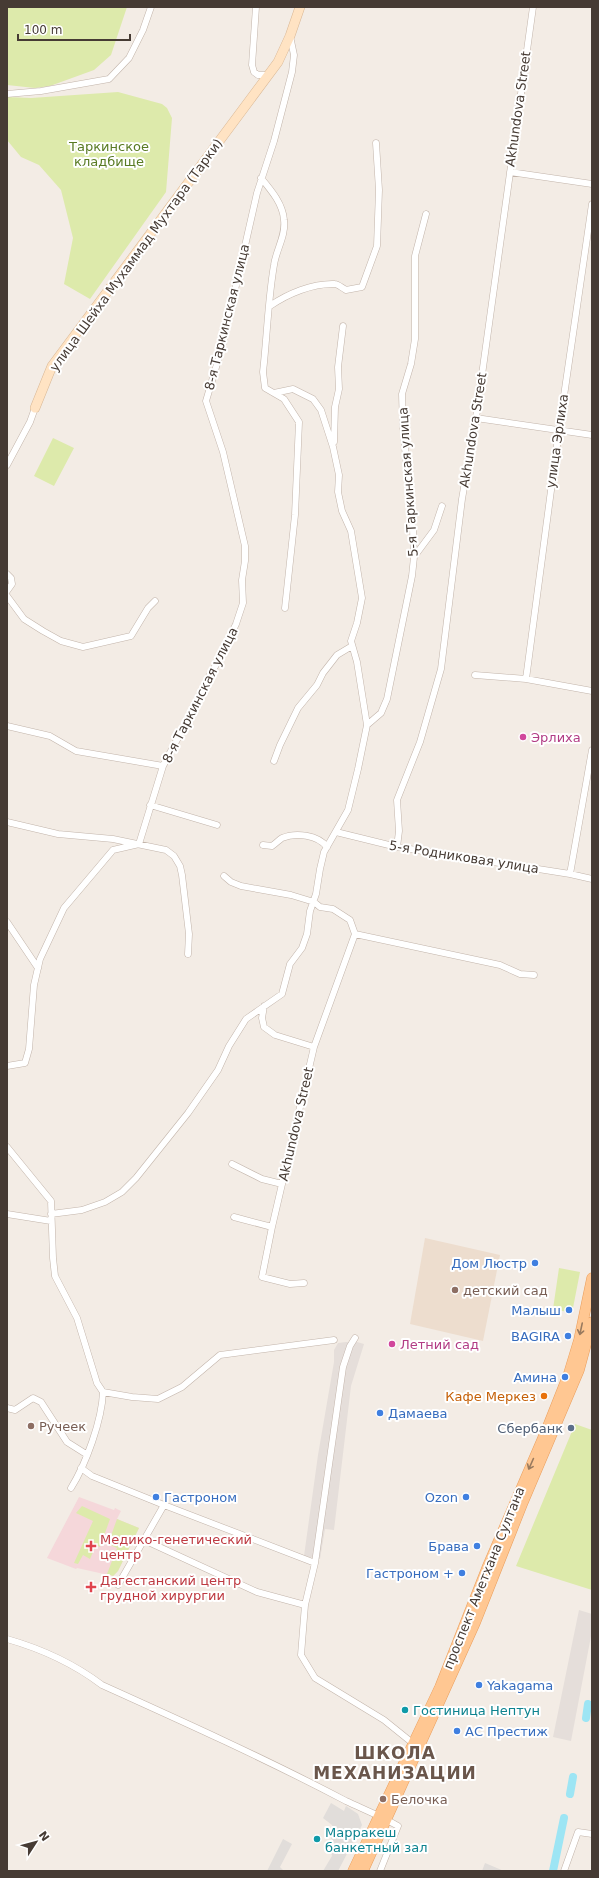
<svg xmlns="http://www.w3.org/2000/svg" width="599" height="1878" font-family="'DejaVu Sans',sans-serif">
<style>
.industrial{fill:#e5deda}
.education{fill:#edddce}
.medical{fill:#f5d7da}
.green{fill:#ddeaab}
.parking{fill:#e1ddda}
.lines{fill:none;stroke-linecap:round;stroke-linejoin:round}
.canal{stroke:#9de5f4;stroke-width:8}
.street-casing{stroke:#c2b4aa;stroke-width:7}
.secondary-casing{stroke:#d9b794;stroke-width:10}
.primary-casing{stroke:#ea9e5c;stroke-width:11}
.street{stroke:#fff;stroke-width:6}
.secondary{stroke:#ffe3c3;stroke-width:9}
.primary{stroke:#ffc792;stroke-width:10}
.oneway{stroke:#997a5e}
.hotel-dot{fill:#d1479c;stroke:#fff;stroke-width:1.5}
.shop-dot{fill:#3f7fe0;stroke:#fff;stroke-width:1.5}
.education-dot{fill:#8d6e63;stroke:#fff;stroke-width:1.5}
.food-dot{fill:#e8710a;stroke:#fff;stroke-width:1.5}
.service-dot{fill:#5c6f8a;stroke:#fff;stroke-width:1.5}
.health-dot{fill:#e0444e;stroke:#fff;stroke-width:1.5}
.culture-dot{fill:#0f9aa8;stroke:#fff;stroke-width:1.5}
.labels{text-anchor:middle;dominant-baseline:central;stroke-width:4;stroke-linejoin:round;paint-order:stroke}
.street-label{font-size:13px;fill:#463b34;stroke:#fff}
.park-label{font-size:13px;fill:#597b24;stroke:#fff}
.hotel-label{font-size:13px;fill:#b23c85;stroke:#fff;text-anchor:start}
.shop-label{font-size:13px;fill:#366cbe;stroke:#fff;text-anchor:end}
.education-label{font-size:13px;fill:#785e54;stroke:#fff;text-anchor:start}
.food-label{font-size:13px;fill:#c56008;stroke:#fff;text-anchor:end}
.service-label{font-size:13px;fill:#4e5e75;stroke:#fff;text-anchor:end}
.health-label{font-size:13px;fill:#be3a42;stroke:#fff;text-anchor:start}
.culture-label{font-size:13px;fill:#0d838f;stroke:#fff;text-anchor:start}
.district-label{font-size:17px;font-weight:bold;letter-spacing:1px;fill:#6a564b;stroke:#fff}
</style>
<rect width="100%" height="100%" fill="#f3ece5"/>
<path class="industrial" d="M346,1342h11l7,2 -13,42 -17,144 -9,-1 -5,30 -16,-3 14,-101 16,-93v-12l4,-7z
M579,1610l13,4v17l-21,110 -18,-4z"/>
<path class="education" d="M425,1238l75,17 -17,86 -73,-17z"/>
<path class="medical" d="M79,1497l35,13 1,-2 6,3 -4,8 22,9 -21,43 -5,5 -36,-8 -1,1 -29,-11z"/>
<path class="green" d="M7,7h120l-16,48 -17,15 -44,16 -15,2 -28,-3z
M118,92l44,12 5,4 5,10 -6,74 -76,107 -26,-15 9,-46 -12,-48 -22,-25 -18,-8 -14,-17v-43l24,1z
M53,438l21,10 -20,38 -20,-10z
M559,1268l21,4 -8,41 -19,-4z
M575,1424l17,6v160l-76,-24z
M82,1506l28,13 -10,28 -4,-2 -6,14 -7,-4 -5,9 -4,-1 19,-42 -17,-8z
M117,1519l22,9 -21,43 -5,5 -6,-2 10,-26 -9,-4z"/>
<path class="parking" d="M331,1803l13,8 2,-5 12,8 4,11 -24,46h-15l9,-15 -2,-8 3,-6 -3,-6 3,-6 -1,-5 -9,-7z
M283,1839l9,5 -12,23 4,4h-17z
M485,1863l19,8h-22z"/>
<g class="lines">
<path class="canal" d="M586,1718l2,-14
M570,1794l3,-17
M553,1871l11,-53"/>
<defs>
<path id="street" d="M256,7l-4,58 2,7 4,3h11
M7,94l34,-3 68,-12 20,-21 14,-28 8,-23
M510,172l82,12
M261,178c10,12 22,26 23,42 2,16 -8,30 -10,45 -6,35 -7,72 -11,107l2,16 19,11 15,23 -4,93 -10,93
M270,306c17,-12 43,-23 65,-22 3,0 7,4 11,6l16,-3 15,-41 2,-56 -3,-47
M274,393l19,-4 20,10 8,11 12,37 6,28 -1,17 4,19 9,20 11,67 -5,25 -6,18 6,21 10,63
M476,418l116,17
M334,442l1,-35 4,-18 -1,-22 5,-41
M7,465l23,-43 5,-14
M414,557l20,-27 8,-24
M7,574l4,4 1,6 -5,7
M7,596l17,23 19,12 18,10 22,6 48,-11 17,-28 7,-7
M475,675l51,4 66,12
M526,679l33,-249 33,-226
M7,726l43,10 26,15 87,15
M274,761l6,-16 18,-37 19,-23 6,-12 14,-18 15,-9
M150,805l67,20
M7,822l51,12 55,5 53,11 8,6 6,10 2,9 7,59 -1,20
M336,832l61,15 173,27 22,5
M139,844l24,-78 34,-64 11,-24 11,-18 17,-36 7,-21 -1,-23 3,-19v-15l-22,-94 -17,-51 16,-54 35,-154 17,-52 18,-69 2,-17 -4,-19
M263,845l9,1c3,-2 7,-6 10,-8 14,-6 36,-3 45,9
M397,847l2,-16 -2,-31 23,-58 21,-73 21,-170 14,-81 57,-411
M570,874l22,-124
M224,876l7,6 10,4 50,9 23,7 6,5 13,2 17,11 5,14
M7,922l31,46
M355,934l145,31 20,9 14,1
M264,1006l-2,12 2,9 11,8 39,12
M7,1066l18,-3 4,-14 5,-64 6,-26 24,-51 49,-58 26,-6
M7,1147l44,54 2,57 2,18 22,42 20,65 6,9c-1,28 -17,72 -32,96
M232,1164l30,15 20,5
M7,1214l44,7
M51,1214l31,-4 23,-8 17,-10 14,-14 52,-65 30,-43 11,-24 17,-27 36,-25 8,-30 12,-16 5,-14 3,-23 6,-17 4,-25 4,-17 24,-42 10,-41 9,-44 14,-12 6,-14 25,-123 2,-19 -1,-27 -10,-103 -1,-33 9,-30 4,-25v-83l11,-42
M234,1217l38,10
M304,1283l-14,1 -28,-7 10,-50 42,-180 41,-113
M355,1338l-5,8 -7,21 -28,196 -10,42 -4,50 14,23 69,42 31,25
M103,1392l29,5 26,2 24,-12 38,-32 114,-15
M7,1408l8,2 18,-12 8,4 26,40 19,12
M81,1468l11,8 72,29 151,58
M144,1540l113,52 48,13
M118,1585l46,-80
M7,1639c35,10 66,24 95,46 82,37 164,74 244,116 17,8 35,15 52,25l-18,45
M564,1871l14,-39 14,2"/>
<path id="secondary" d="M35,408l17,-42 226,-304 12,-26 10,-29"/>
<path id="primary" d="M353,1871l87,-184 47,-119 59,-137 23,-58 10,-33 13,-62
M363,1871l112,-248 48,-121 56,-132 13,-48"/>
</defs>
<use href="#street" class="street-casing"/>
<use href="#secondary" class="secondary-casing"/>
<use href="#primary" class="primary-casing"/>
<use href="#street" class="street"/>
<use href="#secondary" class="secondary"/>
<use href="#primary" class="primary"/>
</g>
<defs><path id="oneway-shaft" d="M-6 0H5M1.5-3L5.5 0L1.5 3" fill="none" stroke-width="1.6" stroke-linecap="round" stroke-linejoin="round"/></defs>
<g class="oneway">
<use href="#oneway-shaft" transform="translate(581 1329) rotate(102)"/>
<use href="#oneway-shaft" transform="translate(531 1464) rotate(114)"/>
</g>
<g class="hotel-dot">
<circle cx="523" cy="737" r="4"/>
<circle cx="392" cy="1344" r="4"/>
</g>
<g class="shop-dot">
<circle cx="535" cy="1263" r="4"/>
<circle cx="569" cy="1310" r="4"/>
<circle cx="568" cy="1336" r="4"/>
<circle cx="565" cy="1377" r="4"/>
<circle cx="380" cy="1413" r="4"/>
<circle cx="156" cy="1497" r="4"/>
<circle cx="466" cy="1497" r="4"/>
<circle cx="477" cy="1546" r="4"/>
<circle cx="462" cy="1573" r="4"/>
<circle cx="479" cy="1685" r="4"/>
<circle cx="457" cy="1731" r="4"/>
</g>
<g class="education-dot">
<circle cx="455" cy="1290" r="4"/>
<circle cx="31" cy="1426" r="4"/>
<circle cx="383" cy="1799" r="4"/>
</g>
<circle class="food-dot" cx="544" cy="1396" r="4"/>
<circle class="service-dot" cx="571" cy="1428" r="4"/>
<g class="health-dot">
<path d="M89 1540h4v4h4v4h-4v4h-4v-4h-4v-4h4z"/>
<path d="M89 1581h4v4h4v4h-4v4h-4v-4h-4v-4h4z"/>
</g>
<g class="culture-dot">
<circle cx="405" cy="1710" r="4"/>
<circle cx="317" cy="1839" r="4"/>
</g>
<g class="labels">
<g class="street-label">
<text transform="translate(518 109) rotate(-82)">Akhundova Street</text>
<text transform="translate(136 255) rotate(-54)">улица Шейха Мухаммад Мухтара (Тарки)</text>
<text transform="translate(227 317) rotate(-76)">8-я Таркинская улица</text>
<text transform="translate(473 430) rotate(-81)">Akhundova Street</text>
<text transform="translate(557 441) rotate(-82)">улица Эрлиха</text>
<text transform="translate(408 482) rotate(-94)">5-я Таркинская улица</text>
<text transform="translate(200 695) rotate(-63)">8-я Таркинская улица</text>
<text transform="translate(464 857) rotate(9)">5-я Родниковая улица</text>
<text transform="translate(296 1124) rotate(-77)">Akhundova Street</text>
<text transform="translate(484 1578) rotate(-68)">проспект Аметхана Султана</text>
</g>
<g class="park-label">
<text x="109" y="146">Таркинское<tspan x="109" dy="15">кладбище</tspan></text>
</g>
<g class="hotel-label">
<text x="531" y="737">Эрлиха</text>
<text x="400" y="1344">Летний сад</text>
</g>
<g class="shop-label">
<text x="527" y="1263">Дом Люстр</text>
<text x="561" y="1310">Малыш</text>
<text x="560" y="1336">BAGIRA</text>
<text x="557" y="1377">Амина</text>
<text x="388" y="1413" text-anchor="start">Дамаева</text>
<text x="164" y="1497" text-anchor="start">Гастроном</text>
<text x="458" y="1497">Ozon</text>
<text x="469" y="1546">Брава</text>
<text x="454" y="1573">Гастроном +</text>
<text x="487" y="1685" text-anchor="start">Yakagama</text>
<text x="465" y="1731" text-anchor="start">АС Престиж</text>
</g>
<g class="education-label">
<text x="463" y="1290">детский сад</text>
<text x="39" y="1426">Ручеек</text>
<text x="391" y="1799">Белочка</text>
</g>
<g class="food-label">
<text x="536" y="1396">Кафе Меркез</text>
</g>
<g class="service-label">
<text x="563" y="1428">Сбербанк</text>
</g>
<g class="health-label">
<text x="100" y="1539">Медико-генетический<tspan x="100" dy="15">центр</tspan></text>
<text x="100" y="1580">Дагестанский центр<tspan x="100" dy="15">грудной хирургии</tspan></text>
</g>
<g class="culture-label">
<text x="413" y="1710">Гостиница Нептун</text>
<text x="325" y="1832">Марракеш<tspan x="325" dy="15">банкетный зал</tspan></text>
</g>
<g class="district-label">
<text x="395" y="1753">ШКОЛА<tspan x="395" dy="20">МЕХАНИЗАЦИИ</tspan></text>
</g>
</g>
<rect width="599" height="1878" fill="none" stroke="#463b34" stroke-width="16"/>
<g transform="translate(36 1842) rotate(54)" stroke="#ffffff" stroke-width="3" paint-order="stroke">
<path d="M0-3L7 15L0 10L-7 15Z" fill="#463b34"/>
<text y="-6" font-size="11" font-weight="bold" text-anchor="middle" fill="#463b34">N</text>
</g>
<path d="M18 34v6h112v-6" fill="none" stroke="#463b34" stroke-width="2"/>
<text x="24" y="34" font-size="12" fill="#463b34" stroke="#ffffff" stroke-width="3" paint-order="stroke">100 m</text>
</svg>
